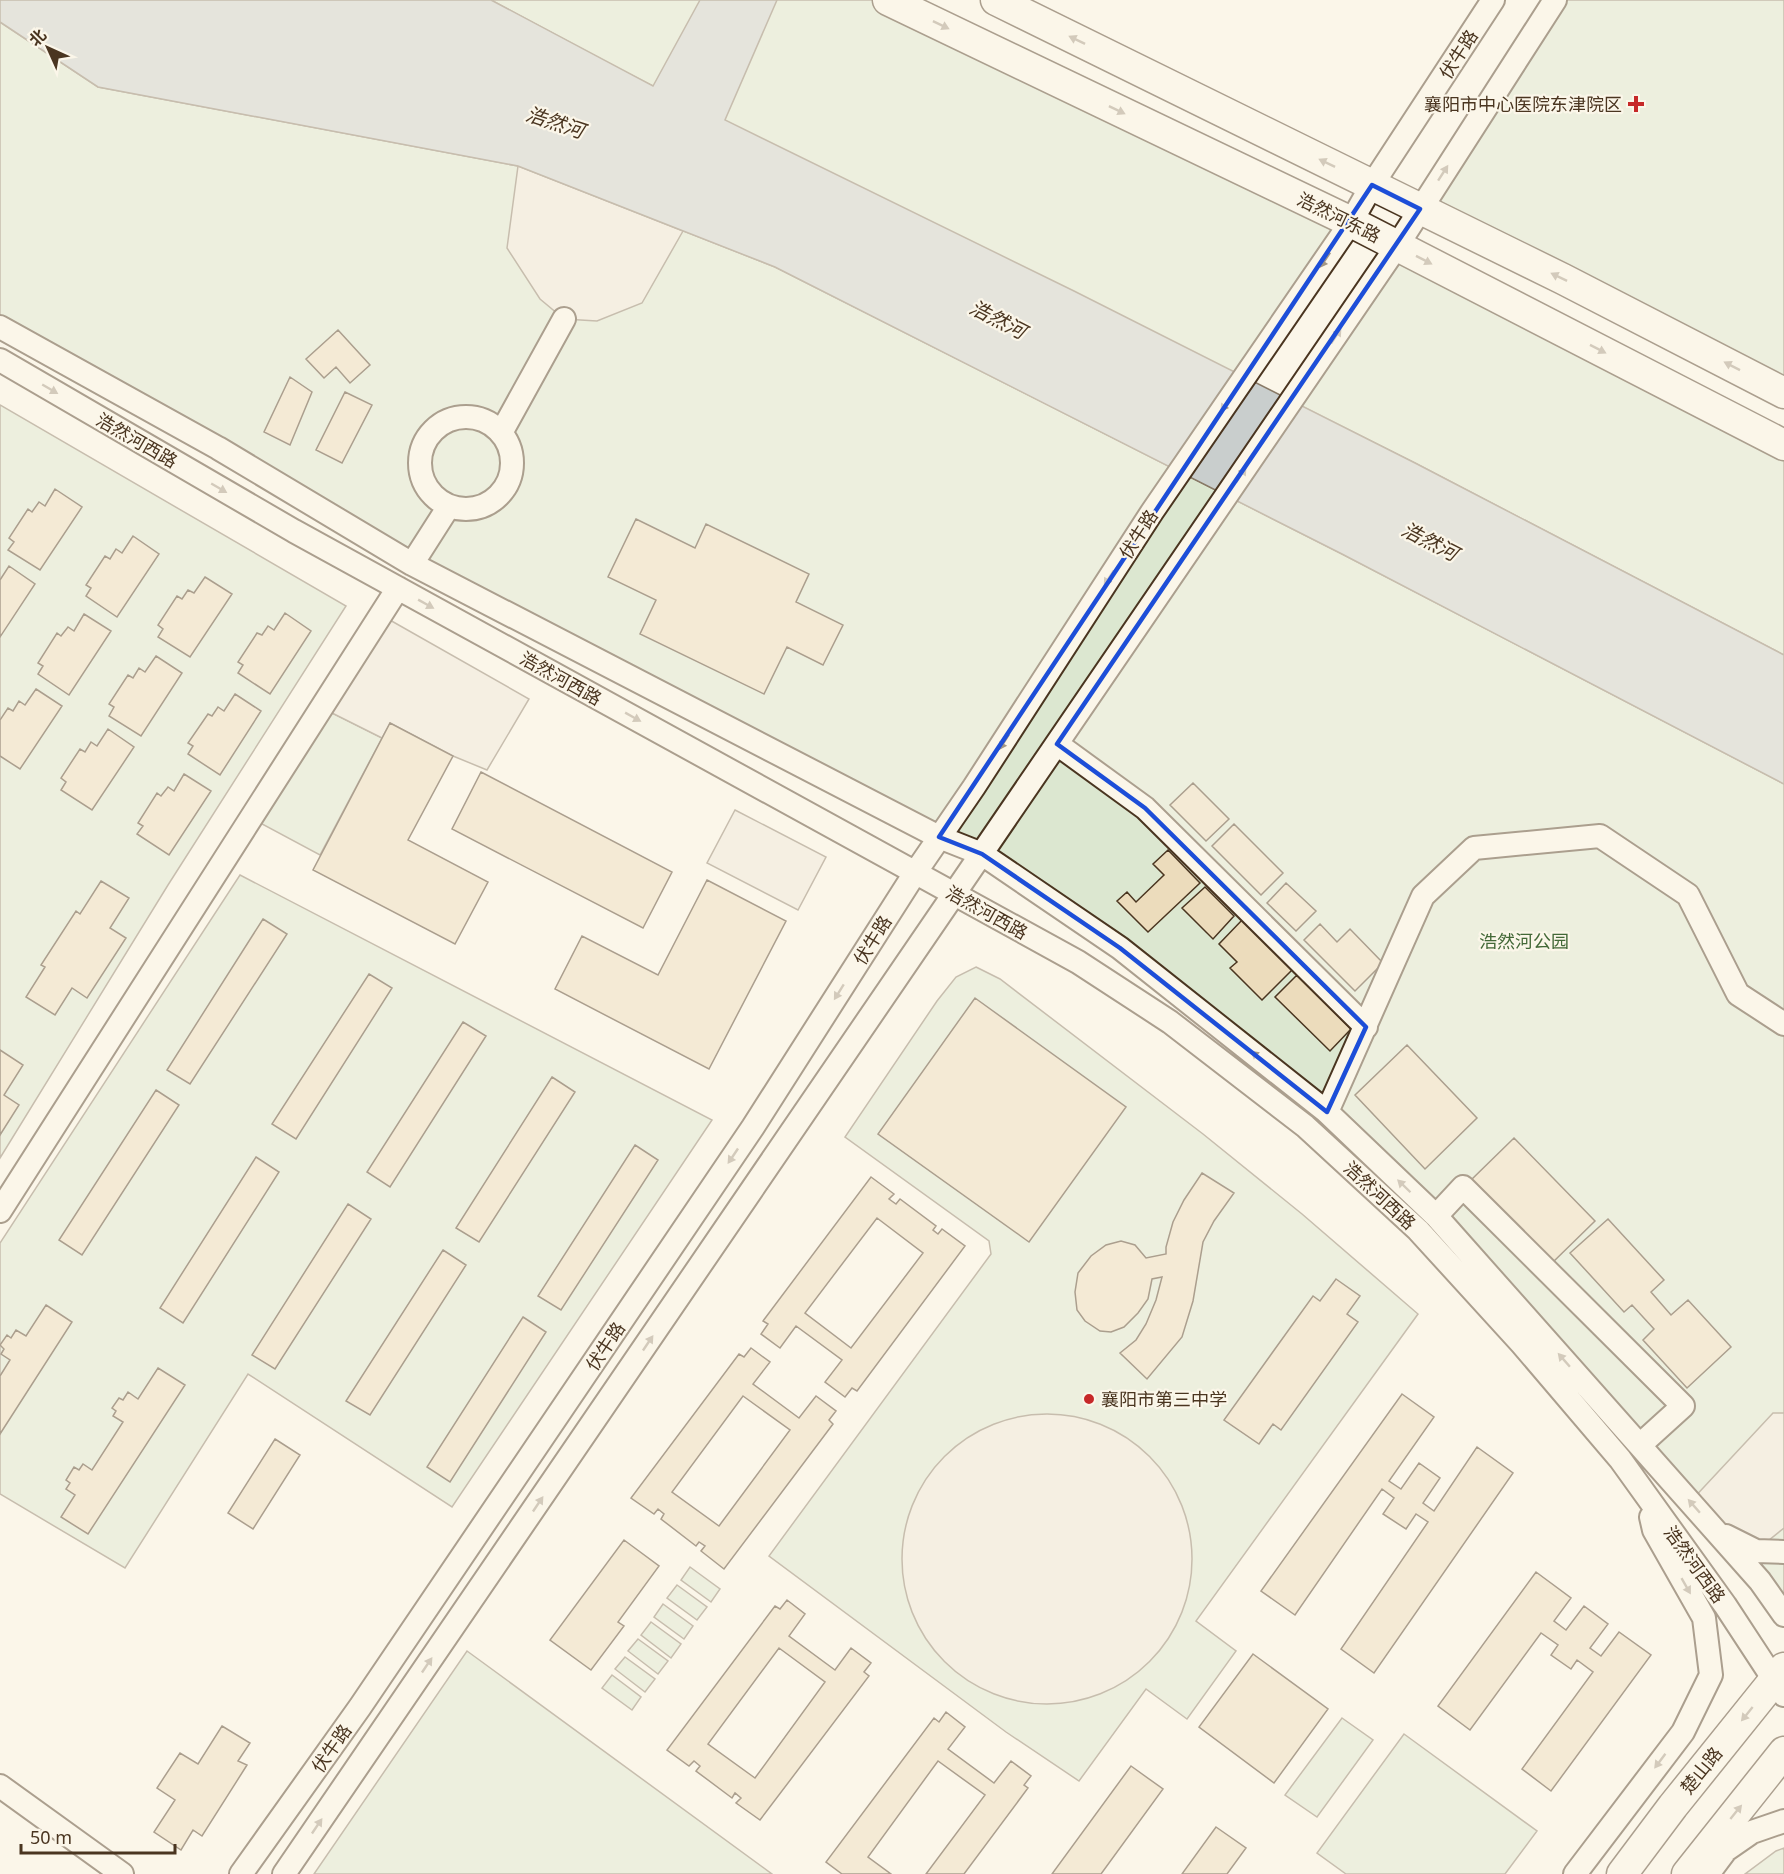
<svg xmlns="http://www.w3.org/2000/svg" width="1784" height="1874" font-family="'Noto Sans','Noto Sans SC',sans-serif">
<style>
.green{fill:#dce7d0;stroke:#887966;stroke-width:1.5}
.parking{fill:#ede7d9;stroke:#887966;stroke-width:1.5}
.water{fill:#c9cecd;stroke:#887966;stroke-width:1.5}
.building{fill:#ecdcbc;stroke:#4a3520;stroke-width:1.5;fill-rule:evenodd}
.lines{fill:none;stroke-linecap:round;stroke-linejoin:round}
.minor-casing{stroke:#4a3520;stroke-width:26}
.major-casing{stroke:#4a3520;stroke-width:33}
.minor{stroke:#fbf6e9;stroke-width:22}
.major{stroke:#fbf6e9;stroke-width:30}
.oneway{fill:#a29684}
.marked{fill:none;stroke:#1d4ed8;stroke-width:4.5;stroke-linejoin:round}
.poi-dot{fill:#c62828;stroke:#fbf6e9;stroke-width:2}
.labels{text-anchor:middle;dominant-baseline:central;stroke-width:4.5;stroke-linejoin:round;paint-order:stroke}
.street-label{font-size:18px;fill:#4a3520;stroke:#fbf6e9}
.poi-label{font-size:18px;fill:#4a3520;stroke:#fbf6e9;text-anchor:end}
.park-label{font-size:18px;fill:#436837;stroke:#fbf6e9}
.water-label{font-size:20px;font-style:italic;fill:#4a3520;stroke:#fbf6e9}
</style>
<rect width="100%" height="100%" fill="#fbf6e9"/>
<path class="green" d="M491,0h400l460,222 -109,159 -619,-310z
M1555,0h229v393l-364,-184z
M0,22l98,65 420,79 257,101 567,287 442,230v831l-457,-503 -142,-113 -246,-162 -527,-273 -412,-237z
M1397,246l387,199v210l-369,-192 -124,-62z
M0,405l346,201 -178,279 -168,273z
M322,708l60,30 -62,117 -69,-37z
M240,875l472,245 -260,387 -204,-133 -123,194 -125,-74v-251z
M976,967l24,12 203,155 99,80 116,100 -222,307 40,30 -49,68 -41,-30 -67,92 -73,-49 -237,-176 222,-302 -2,-13 -144,-104 92,-136 19,-24z
M690,1567l30,22 -9,13 -30,-22z
M677,1585l30,22 -10,13 -30,-22z
M663,1604l30,22 -9,13 -30,-22z
M651,1622l30,22 -10,14 -30,-23z
M638,1639l30,22 -10,13 -30,-23z
M467,1651l305,223h-458z
M625,1657l30,22 -10,13 -30,-23z
M612,1675l29,22 -9,13 -30,-22z
M1342,1718l31,22 -56,77 -32,-22z
M1404,1734l133,97 -32,43h-159l-29,-21z
M1784,1848v26h-39l31,-23z"/>
<path class="parking" d="M518,166l165,65 -41,72 -45,18 -33,-2 -24,-20 -33,-51z
M381,615l148,84 -42,71 -34,-14 -63,-33 -8,15 -60,-30z
M735,810l91,47 -28,53 -91,-47z
M1773,1413h11v115l-41,33 -53,-59z
M902 1559a145 145 0 1 1 290 0a145 145 0 1 1-290 0Z"/>
<path class="water" d="M0,0h491l162,86 47,-86h77l-52,120 349,171 341,172 369,192v129l-442,-230 -567,-287 -257,-101 -420,-79 -98,-65z"/>
<path class="building" d="M338,330l32,35 -20,18 -14,-16 -12,11 -18,-19z
M290,377l22,15 -22,53 -26,-13z
M345,392l27,13 -30,58 -26,-13z
M55,489l27,18 -42,63 -32,-20 6,-8 -5,-4 19,-29 4,3 7,-10 6,4z
M636,519l59,29 11,-24 103,50 -13,28 47,23 -20,40 -36,-18 -23,47 -124,-60 16,-34 -48,-23z
M133,536l26,18 -42,63 -31,-21 5,-8 -5,-3 19,-29 5,3 6,-10 6,4z
M9,566l26,18 -35,53v-57z
M205,577l27,17 -42,63 -32,-20 5,-8 -5,-4 19,-29 5,3 6,-9 6,3z
M285,613l26,18 -41,63 -32,-21 5,-8 -5,-3 19,-29 5,2 6,-9 6,4z
M84,614l27,17 -42,64 -31,-21 5,-8 -5,-3 19,-30 4,3 7,-9 6,4z
M156,656l26,17 -41,63 -32,-20 5,-9 -5,-3 19,-29 5,3 6,-10 6,4z
M36,689l26,17 -42,63 -20,-13v-36l8,-12 5,3 6,-10 6,4z
M235,694l26,17 -41,64 -32,-21 5,-8 -5,-3 20,-29 4,2 6,-9 6,4z
M390,723l63,33 -45,84 80,42 -33,62 -142,-74z
M108,729l26,18 -42,63 -31,-20 5,-8 -5,-4 19,-29 5,3 6,-10 6,4z
M481,772l191,100 -29,56 -191,-99z
M184,774l27,17 -42,64 -32,-21 6,-8 -5,-3 19,-30 4,3 7,-9 6,4z
M1193,783l36,36 -23,22 -36,-36z
M1234,824l49,49 -22,22 -49,-49z
M1168,850l32,33 -52,49 -31,-31 10,-9 9,10 28,-27 -11,-11z
M707,880l79,41 -77,148 -154,-80 27,-53 76,39z
M101,881l28,17 -19,30 16,10 -39,60 -15,-10 -17,27 -29,-18 19,-30 -4,-2 35,-54 4,3z
M1286,883l30,28 -20,20 -29,-28z
M1205,887l29,29 -21,23 -31,-31z
M263,919l24,15 -97,150 -23,-14z
M1243,919l50,50 -31,31 -32,-32 7,-6 -18,-18z
M1320,924l17,18 13,-13 33,34 -28,28 -51,-51z
M369,974l23,14 -96,151 -24,-15z
M1297,975l54,54 -21,22 -55,-54z
M975,998l151,109 -97,135 -151,-108z
M463,1022l23,14 -96,151 -23,-15z
M1407,1045l70,73 -52,51 -70,-74z
M0,1050l23,15 -19,30 15,10 -19,30z
M552,1077l23,15 -96,150 -23,-14z
M156,1090l23,15 -97,150 -23,-15z
M1514,1138l81,83 -44,43 -81,-83z
M635,1145l23,15 -97,150 -23,-14z
M256,1157l23,15 -96,151 -23,-15z
M1202,1173l32,20 -20,28 -11,21 -10,59 -11,36 -35,42 -27,-26 16,-13 10,-16 10,-24 6,-23 -10,2 -4,20 -10,14 -14,14 -13,5 -11,-1 -15,-10 -8,-11 -2,-18 3,-19 13,-17 15,-11 15,-4 14,4 11,13 20,-4v-7l7,-25 11,-22z
M871,1177l23,17 -5,5 7,5 4,-5 36,27 -3,4 5,4 4,-5 23,17 -108,145 -5,-3 -7,9 -20,-15 17,-22 -46,-34 -16,22 -19,-14 7,-10 -5,-3zM877,1218l46,35 -72,95 -46,-35z
M348,1204l23,15 -96,150 -23,-14z
M1608,1219l56,61 -13,12 20,23 17,-15 43,47 -44,41 -44,-48 11,-11 -22,-24 -8,7 -54,-59z
M443,1250l23,15 -96,150 -24,-14z
M1336,1279l24,17 -13,18 11,8 -77,108 -8,-6 -14,20 -35,-24 89,-124 7,5z
M46,1305l26,17 -72,112v-58l10,-16 -9,-6 3,-5 -4,-4 7,-10 4,3 5,-8 10,6z
M523,1317l23,15 -96,150 -23,-15z
M751,1348l19,14 -17,22 46,34 17,-22 20,15 -7,9 4,4 -109,145 -23,-18 4,-5 -6,-4 -3,4 -35,-27 3,-5 -6,-5 -4,5 -23,-16 108,-144 5,3zM743,1396l47,34 -71,96 -47,-34z
M158,1368l27,17 -97,149 -27,-17 14,-22 -9,-6 4,-6 -4,-3 8,-13 5,3 4,-6 9,6 31,-48 -10,-6 3,-5 -4,-3 7,-10 4,2 5,-8 10,7z
M1402,1394l32,23 -45,64 12,8 18,-26 21,15 -17,25 11,8 43,-64 36,26 -139,200 -33,-24 87,-127 -12,-8 -10,15 -23,-15 11,-16 -12,-9 -87,126 -34,-24z
M275,1439l25,16 -47,74 -25,-16z
M624,1540l35,26 -41,56 6,4 -33,44 -41,-30z
M1536,1572l35,26 -17,23 12,9 18,-24 24,18 -18,24 11,8 18,-24 32,23 -100,136 -29,-22 71,-97 -16,-12 -6,9 -20,-14 7,-10 -17,-12 -71,97 -32,-24z
M787,1600l18,14 -16,22 46,34 16,-22 20,15 -7,9 5,4 -109,144 -24,-17 5,-5 -6,-5 -3,5 -36,-27 4,-5 -6,-5 -5,5 -22,-16 108,-144 5,3zM779,1648l46,34 -70,96 -47,-34z
M1253,1654l75,55 -54,74 -75,-56z
M946,1712l19,15 -17,22 46,34 17,-22 20,15 -7,9 4,3 -64,86h-38l59,-79 -47,-34 -70,96 23,17h-49l-16,-12 108,-144 5,4z
M222,1726l28,17 -12,18 9,4 -45,71 -9,-6 -12,20 -27,-18 21,-32 -18,-12 23,-35 18,11z
M1131,1766l32,23 -62,85h-49z
M1216,1827l30,21 -19,26h-45z"/>
<g class="lines">
<defs>
<path id="minor" d="M0,327l218,121 194,116 527,273 43,17 138,94 207,164 109,104 324,365 24,34
M0,360l294,171 784,431 92,60 135,104 113,104 104,114 98,115 105,146 59,90
M420 463a46 46 0 1 1 92 0a46 46 0 1 1-92 0Z
M501,433l63,-114
M412,564l37,-58
M1057,744l88,64 221,219
M1327,1112l96,-216 51,-48 126,-12 88,59 50,99 46,30
M0,1211l398,-623
M1436,1216l27,-29 220,219 -43,39
M1726,1536l30,15 28,1
M0,1786l122,88
M241,1874l119,-167 393,-580 162,-254 59,-86 178,-275 199,-290 21,-37 121,-185
M284,1874l1113,-1628 158,-246
M1575,1874l108,-142 28,-57 -7,-57 -50,-88 -3,-13
M1708,1874l18,-24 26,-18 32,-11"/>
<path id="major" d="M888,0l463,222 433,223
M996,0l567,279 221,114
M1622,1874l51,-68 111,-138
M1687,1874l97,-122"/>
</defs>
<use href="#minor" class="minor-casing"/>
<use href="#major" class="major-casing"/>
<use href="#minor" class="minor"/>
<use href="#major" class="major"/>
</g>
<defs><path id="oneway-solid" d="M-6-.8H1V-3.2L6.5 0L1 3.2V.8H-6Z" transform="scale(1.5)"/></defs>
<g class="oneway">
<use href="#oneway-solid" transform="translate(941 25) rotate(26)"/>
<use href="#oneway-solid" transform="translate(1077 40) rotate(-154)"/>
<use href="#oneway-solid" transform="translate(1117 110) rotate(26)"/>
<use href="#oneway-solid" transform="translate(1327 163) rotate(-154)"/>
<use href="#oneway-solid" transform="translate(1443 173) rotate(-57)"/>
<use href="#oneway-solid" transform="translate(1325 260) rotate(124)"/>
<use href="#oneway-solid" transform="translate(1424 260) rotate(27)"/>
<use href="#oneway-solid" transform="translate(1559 277) rotate(-154)"/>
<use href="#oneway-solid" transform="translate(1336 336) rotate(-56)"/>
<use href="#oneway-solid" transform="translate(1598 349) rotate(27)"/>
<use href="#oneway-solid" transform="translate(1732 366) rotate(-153)"/>
<use href="#oneway-solid" transform="translate(50 389) rotate(30)"/>
<use href="#oneway-solid" transform="translate(1226 404) rotate(125)"/>
<use href="#oneway-solid" transform="translate(1241 475) rotate(-56)"/>
<use href="#oneway-solid" transform="translate(219 488) rotate(30)"/>
<use href="#oneway-solid" transform="translate(1109 578) rotate(123)"/>
<use href="#oneway-solid" transform="translate(426 604) rotate(29)"/>
<use href="#oneway-solid" transform="translate(633 717) rotate(29)"/>
<use href="#oneway-solid" transform="translate(1004 742) rotate(123)"/>
<use href="#oneway-solid" transform="translate(839 992) rotate(122)"/>
<use href="#oneway-solid" transform="translate(1258 1057) rotate(-141)"/>
<use href="#oneway-solid" transform="translate(733 1156) rotate(124)"/>
<use href="#oneway-solid" transform="translate(1404 1186) rotate(-136)"/>
<use href="#oneway-solid" transform="translate(648 1343) rotate(-56)"/>
<use href="#oneway-solid" transform="translate(1564 1360) rotate(-131)"/>
<use href="#oneway-solid" transform="translate(538 1504) rotate(-56)"/>
<use href="#oneway-solid" transform="translate(1694 1506) rotate(-131)"/>
<use href="#oneway-solid" transform="translate(1686 1586) rotate(60)"/>
<use href="#oneway-solid" transform="translate(427 1665) rotate(-56)"/>
<use href="#oneway-solid" transform="translate(1747 1714) rotate(129)"/>
<use href="#oneway-solid" transform="translate(1660 1761) rotate(127)"/>
<use href="#oneway-solid" transform="translate(1736 1812) rotate(-51)"/>
<use href="#oneway-solid" transform="translate(317 1826) rotate(-56)"/>
</g>
<path d="M0 0H1784V1874H0ZM1372,185l48,24 -363,535 88,64 221,219 -39,85 -207,-164 -138,-94 -43,-17z" fill="#fbf6e9" fill-opacity=".55" fill-rule="evenodd"/>
<path class="marked" d="M1372,185l48,24 -363,535 88,64 221,219 -39,85 -207,-164 -138,-94 -43,-17z"/>
<g class="poi-dot">
<path d="M1633 95h6v6h6v6h-6v6h-6v-6h-6v-6h6z"/>
<circle cx="1089" cy="1399" r="6"/>
</g>
<g class="labels">
<g class="street-label">
<text transform="translate(1458 54) rotate(-57)">伏牛路</text>
<text transform="translate(1339 217) rotate(26)">浩然河东路</text>
<text transform="translate(137 440) rotate(30)">浩然河西路</text>
<text transform="translate(1138 534) rotate(-57)">伏牛路</text>
<text transform="translate(561 678) rotate(29)">浩然河西路</text>
<text transform="translate(987 912) rotate(29)">浩然河西路</text>
<text transform="translate(872 940) rotate(-58)">伏牛路</text>
<text transform="translate(1380 1195) rotate(43)">浩然河西路</text>
<text transform="translate(605 1346) rotate(-56)">伏牛路</text>
<text transform="translate(1695 1564) rotate(54)">浩然河西路</text>
<text transform="translate(331 1748) rotate(-55)">伏牛路</text>
<text transform="translate(1701 1770) rotate(-51)">楚山路</text>
</g>
<g class="poi-label">
<text x="1622" y="104">襄阳市中心医院东津院区</text>
<text x="1101" y="1399" text-anchor="start">襄阳市第三中学</text>
</g>
<g class="park-label">
<text x="1524" y="941">浩然河公园</text>
</g>
<g class="water-label">
<text transform="translate(555 122) rotate(18)">浩然河</text>
<text transform="translate(998 319) rotate(27)">浩然河</text>
<text transform="translate(1430 541) rotate(27)">浩然河</text>
</g>
</g>
<g transform="translate(48 48) rotate(315)" stroke="#fbf6e9" stroke-width="4.5" paint-order="stroke">
<path d="M0-4.5L10 22L0 15L-10 22Z" fill="#4a3520"/>
<text y="-9" font-size="16" font-weight="bold" text-anchor="middle" fill="#4a3520">北</text>
</g>
<path d="M21 1844v9h154v-9" fill="none" stroke="#4a3520" stroke-width="3"/>
<text x="30" y="1844" font-size="18" fill="#4a3520" stroke="#fbf6e9" stroke-width="4.5" paint-order="stroke">50 m</text>
</svg>
